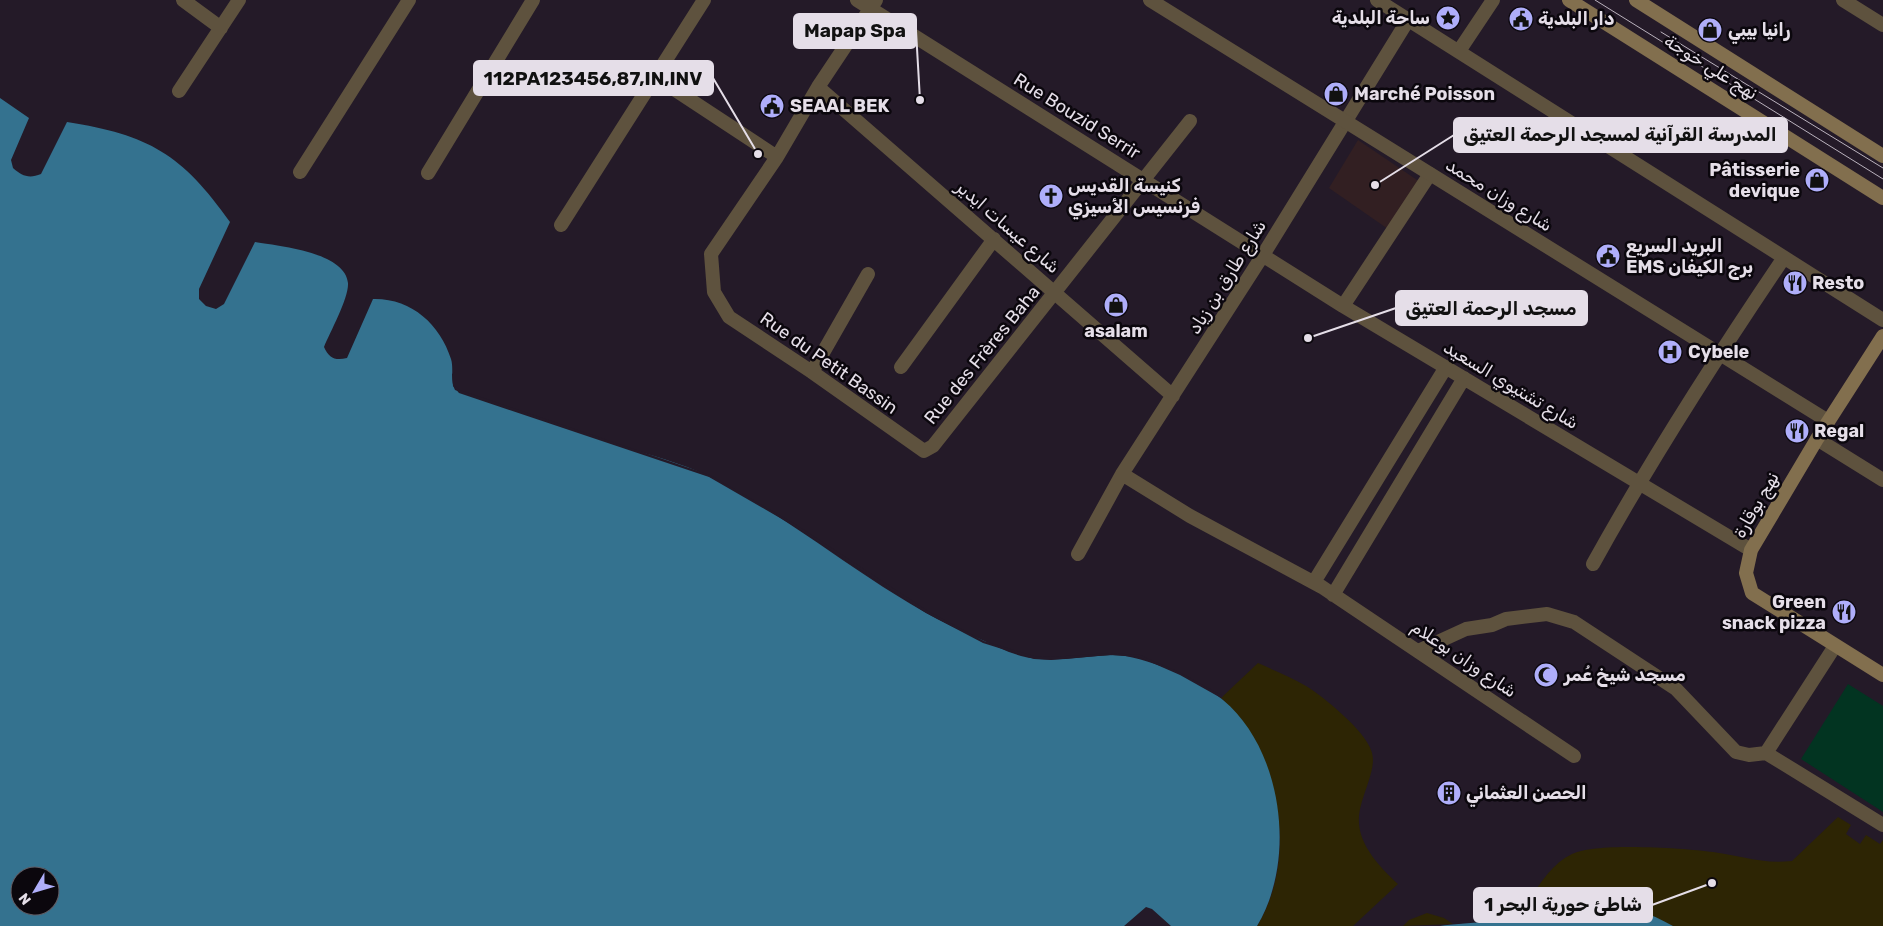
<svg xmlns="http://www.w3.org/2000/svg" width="1883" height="926" font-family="Rubik,Vazirmatn,sans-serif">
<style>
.education{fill:#321f22}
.green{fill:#023421}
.sand{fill:#2d2504}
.water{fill:#34728f;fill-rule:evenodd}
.pier{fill:#241a28}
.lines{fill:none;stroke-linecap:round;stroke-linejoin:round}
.minor{stroke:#5e523e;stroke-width:14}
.tertiary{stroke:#5e523e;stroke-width:14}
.secondary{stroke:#826f4e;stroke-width:14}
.tram{stroke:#bab2bd;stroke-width:1}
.labels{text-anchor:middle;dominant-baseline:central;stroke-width:5;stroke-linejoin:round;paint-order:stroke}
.poi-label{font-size:18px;font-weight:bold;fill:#e5dee8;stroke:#0b070d;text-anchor:start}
.street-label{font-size:18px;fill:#e5dee8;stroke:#0b070d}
.leader{fill:none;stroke:#e5dee8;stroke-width:2}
.callout-dot{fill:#e5dee8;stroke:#0b070d;stroke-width:2}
.callout{fill:#e5dee8;stroke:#e5dee8;stroke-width:2}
.callout-label{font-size:19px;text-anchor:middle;font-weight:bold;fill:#111}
</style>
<rect width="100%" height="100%" fill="#241a28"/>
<path class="education" d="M1358,140l62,42 -32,47 -59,-41z"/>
<path class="green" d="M1848,684l35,22v106l-82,-53z"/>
<path class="sand" d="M1258,663c15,7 33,14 48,23 18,11 58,44 65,64 4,10 1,20 -2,30 -3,10 -7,19 -9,29 -7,31 18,56 38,75l-45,42h-96c43,-70 22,-173 -36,-228z
M1838,817l13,8 -5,9 14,10 6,-9 14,9 3,-4v86h-210l-52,-22 -42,-6h-49c12,-17 23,-35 42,-44 24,-12 112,-6 141,-2 30,4 47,12 79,9z
M1427,913l17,5 9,6 -50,2 6,-6z"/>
<path class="water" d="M0,98l29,20 -18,42 2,8c9,8 16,11 28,6l26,-52c82,13 115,32 163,100l-31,67v10l7,7 10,3 8,-5 31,-62c24,4 90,10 93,41 1,15 -18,49 -24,64 5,11 11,14 23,11l26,-59c38,-1 67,25 78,60 3,10 -1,22 4,31 55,19 110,37 166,56 29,9 60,17 87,30 95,47 174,123 272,163 13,6 27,13 41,17 30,8 61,0 92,-1 30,0 87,25 110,45 60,50 74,160 34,226h-86l-19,-17 -6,-2 -22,19h-1124zM20,876h30v30h-30z
M1530,898c51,0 98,2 143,28h-233c27,-5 79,0 90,-28z"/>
<path class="pier" d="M455,372v14l5,4 250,85 85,49 133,87 56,30 50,15 17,1 59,-4 30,2 41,18 42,23 -2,2 -41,-23 -41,-18 -29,-2 -59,5 -17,-1 -51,-16 -57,-30 -132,-87 -85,-49 -250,-84 -6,-7 -1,-12z
M1532,895l-12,19 -10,4 -57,6 -3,-2 60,-6 8,-4 10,-16z"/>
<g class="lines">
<path class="minor" d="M183,0l38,28
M857,0l486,306 408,244
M876,0l-58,87 -41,70 -66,97 3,38 15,25 83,55 112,79 9,-5 257,-325
M1377,0l506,320
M1843,0l40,25
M1459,51l34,-51
M654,76l123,81
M818,87l355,309
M179,91l60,-91
M300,172l109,-172
M428,173l105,-173
M561,225l143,-225
M1343,306l87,-132
M901,367l93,-128
M812,372l56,-98
M1817,439l66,41
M1122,474l68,42 132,71 252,169
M1078,554l44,-80 141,-219 145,-235
M1593,564c58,-105 123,-206 190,-305
M1314,582l132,-215
M1333,595l131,-217
M1835,646l-69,107 117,72
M1418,651l48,-22 26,-4 14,-6 41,-5 27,8 102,67 60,63 13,3 17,-2"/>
<path class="tertiary" d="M1150,0l678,421"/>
<path class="secondary" d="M1569,0l314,198
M1636,0l247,156
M1883,336l-66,103 -66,111 -5,23 6,20 131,82"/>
<path class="tram" d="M1595,0l288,179
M1661,32l222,136"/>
</g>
<defs>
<symbol id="sight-disc" viewBox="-11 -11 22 22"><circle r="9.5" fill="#afaefa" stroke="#0b070d"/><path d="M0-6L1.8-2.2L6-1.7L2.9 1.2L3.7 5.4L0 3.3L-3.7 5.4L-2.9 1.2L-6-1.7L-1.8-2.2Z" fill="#111"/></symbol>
<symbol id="civic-disc" viewBox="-11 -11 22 22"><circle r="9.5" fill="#afaefa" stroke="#0b070d"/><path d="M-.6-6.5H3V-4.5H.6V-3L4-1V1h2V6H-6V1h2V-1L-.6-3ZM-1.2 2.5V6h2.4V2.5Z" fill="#111"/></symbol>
<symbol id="shop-disc" viewBox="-11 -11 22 22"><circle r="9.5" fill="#afaefa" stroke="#0b070d"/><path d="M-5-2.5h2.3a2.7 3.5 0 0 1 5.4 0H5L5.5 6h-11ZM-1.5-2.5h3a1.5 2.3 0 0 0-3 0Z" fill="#111"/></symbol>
<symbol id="church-disc" viewBox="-11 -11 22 22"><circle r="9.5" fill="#afaefa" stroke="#0b070d"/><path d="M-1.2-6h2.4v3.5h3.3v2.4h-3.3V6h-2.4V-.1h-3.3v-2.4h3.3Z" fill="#111"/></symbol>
<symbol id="restaurant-disc" viewBox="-11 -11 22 22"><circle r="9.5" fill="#afaefa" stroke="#0b070d"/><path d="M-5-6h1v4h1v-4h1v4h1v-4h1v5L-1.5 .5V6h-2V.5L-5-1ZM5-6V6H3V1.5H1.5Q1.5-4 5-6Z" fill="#111"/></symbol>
<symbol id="hospital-disc" viewBox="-11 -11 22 22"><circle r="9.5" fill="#afaefa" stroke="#0b070d"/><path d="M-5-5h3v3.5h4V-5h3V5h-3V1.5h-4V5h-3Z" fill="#111"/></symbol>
<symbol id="mosque-disc" viewBox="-11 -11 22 22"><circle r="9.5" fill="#afaefa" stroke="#0b070d"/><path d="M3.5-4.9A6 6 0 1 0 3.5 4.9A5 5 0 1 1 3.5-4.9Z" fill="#111"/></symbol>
<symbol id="building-disc" viewBox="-11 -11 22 22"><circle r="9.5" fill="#afaefa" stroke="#0b070d"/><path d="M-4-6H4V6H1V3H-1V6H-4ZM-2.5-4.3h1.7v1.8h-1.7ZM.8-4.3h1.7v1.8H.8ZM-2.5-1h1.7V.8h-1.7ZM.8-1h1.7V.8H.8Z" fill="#111"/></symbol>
</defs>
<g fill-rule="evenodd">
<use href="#sight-disc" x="1434" y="4" width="28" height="28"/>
<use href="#civic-disc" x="1507" y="5" width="28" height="28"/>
<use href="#shop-disc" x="1696" y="16" width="28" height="28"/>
<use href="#shop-disc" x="1322" y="80" width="28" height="28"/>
<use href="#civic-disc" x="758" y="92" width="28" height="28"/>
<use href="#shop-disc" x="1803" y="166" width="28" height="28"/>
<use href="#church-disc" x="1037" y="182" width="28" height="28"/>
<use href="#civic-disc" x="1594" y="242" width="28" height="28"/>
<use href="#restaurant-disc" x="1781" y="269" width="28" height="28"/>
<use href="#shop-disc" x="1102" y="291" width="28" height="28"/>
<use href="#hospital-disc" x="1656" y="338" width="28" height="28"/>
<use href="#restaurant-disc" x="1783" y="417" width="28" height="28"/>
<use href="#restaurant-disc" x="1830" y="598" width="28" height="28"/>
<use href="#mosque-disc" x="1532" y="661" width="28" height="28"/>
<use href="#building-disc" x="1435" y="779" width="28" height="28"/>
</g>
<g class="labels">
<g class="poi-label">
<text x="1430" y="18" text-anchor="end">ساحة البلدية</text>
<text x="1538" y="19">دار البلدية</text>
<text x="1728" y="30">رانيا بيبي</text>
<text x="1354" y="94">Marché Poisson</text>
<text x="790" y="106">SEAAL BEK</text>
<text x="1800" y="170" text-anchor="end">Pâtisserie<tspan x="1800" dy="21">devique</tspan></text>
<text x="1068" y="186">كنيسة القديس<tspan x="1068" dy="21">فرنسيس الأسيزي</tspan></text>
<text x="1626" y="246">البريد السريع<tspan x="1626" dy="21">EMS برج الكيفان</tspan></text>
<text x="1812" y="283">Resto</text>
<text x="1116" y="331" text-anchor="middle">asalam</text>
<text x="1688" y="352">Cybele</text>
<text x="1814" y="431">Regal</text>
<text x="1826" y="602" text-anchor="end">Green<tspan x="1826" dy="21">snack pizza</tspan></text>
<text x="1564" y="675">مسجد شيخ عُمر</text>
<text x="1466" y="793">الحصن العثماني</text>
</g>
<g class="street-label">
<text transform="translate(1711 67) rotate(32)">نهج علي خوجة</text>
<text transform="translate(1077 116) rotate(32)">Rue Bouzid Serrir</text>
<text transform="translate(1499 195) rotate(32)">شارع وزان محمد</text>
<text transform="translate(1008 227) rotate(41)">شارع عيسات ايدير</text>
<text transform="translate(1227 277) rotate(-58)">شارع طارق بن زياد</text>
<text transform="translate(982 355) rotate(-51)">Rue des Frères Baha</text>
<text transform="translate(829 363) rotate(35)">Rue du Petit Bassin</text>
<text transform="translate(1511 385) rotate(31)">شارع تشتيوي السعيد</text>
<text transform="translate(1756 505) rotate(-60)">نهج بوقارة</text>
<text transform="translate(1464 659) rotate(34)">شارع وزان بوعلام</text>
</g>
</g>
<path class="leader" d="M920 100L916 31M758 154L713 78M1375 185L1454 135M1308 338L1396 308M1712 883L1652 905"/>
<g class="callout-dot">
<circle cx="920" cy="100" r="5"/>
<circle cx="758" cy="154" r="5"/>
<circle cx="1375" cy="185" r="5"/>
<circle cx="1308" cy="338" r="5"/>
<circle cx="1712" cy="883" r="5"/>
</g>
<g class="callout">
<rect x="794" y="14" width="122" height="34" rx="5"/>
<rect x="474" y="61" width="239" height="34" rx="5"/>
<rect x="1454" y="118" width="333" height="34" rx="5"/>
<rect x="1396" y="291" width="191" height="34" rx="5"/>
<rect x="1474" y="888" width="178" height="34" rx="5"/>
</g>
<g class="callout-label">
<text x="855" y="37">Mapap Spa</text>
<text x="593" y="85">112PA123456,87,IN,INV</text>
<text x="1620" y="141">المدرسة القرآنية لمسجد الرحمة العتيق</text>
<text x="1491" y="315">مسجد الرحمة العتيق</text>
<text x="1563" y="911">شاطئ حورية البحر 1</text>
</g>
<g transform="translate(35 891) rotate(232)"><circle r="24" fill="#0b070d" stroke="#625d65"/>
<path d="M0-4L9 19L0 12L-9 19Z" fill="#afaefa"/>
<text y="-8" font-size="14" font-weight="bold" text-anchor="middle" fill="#e5dee8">N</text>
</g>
</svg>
